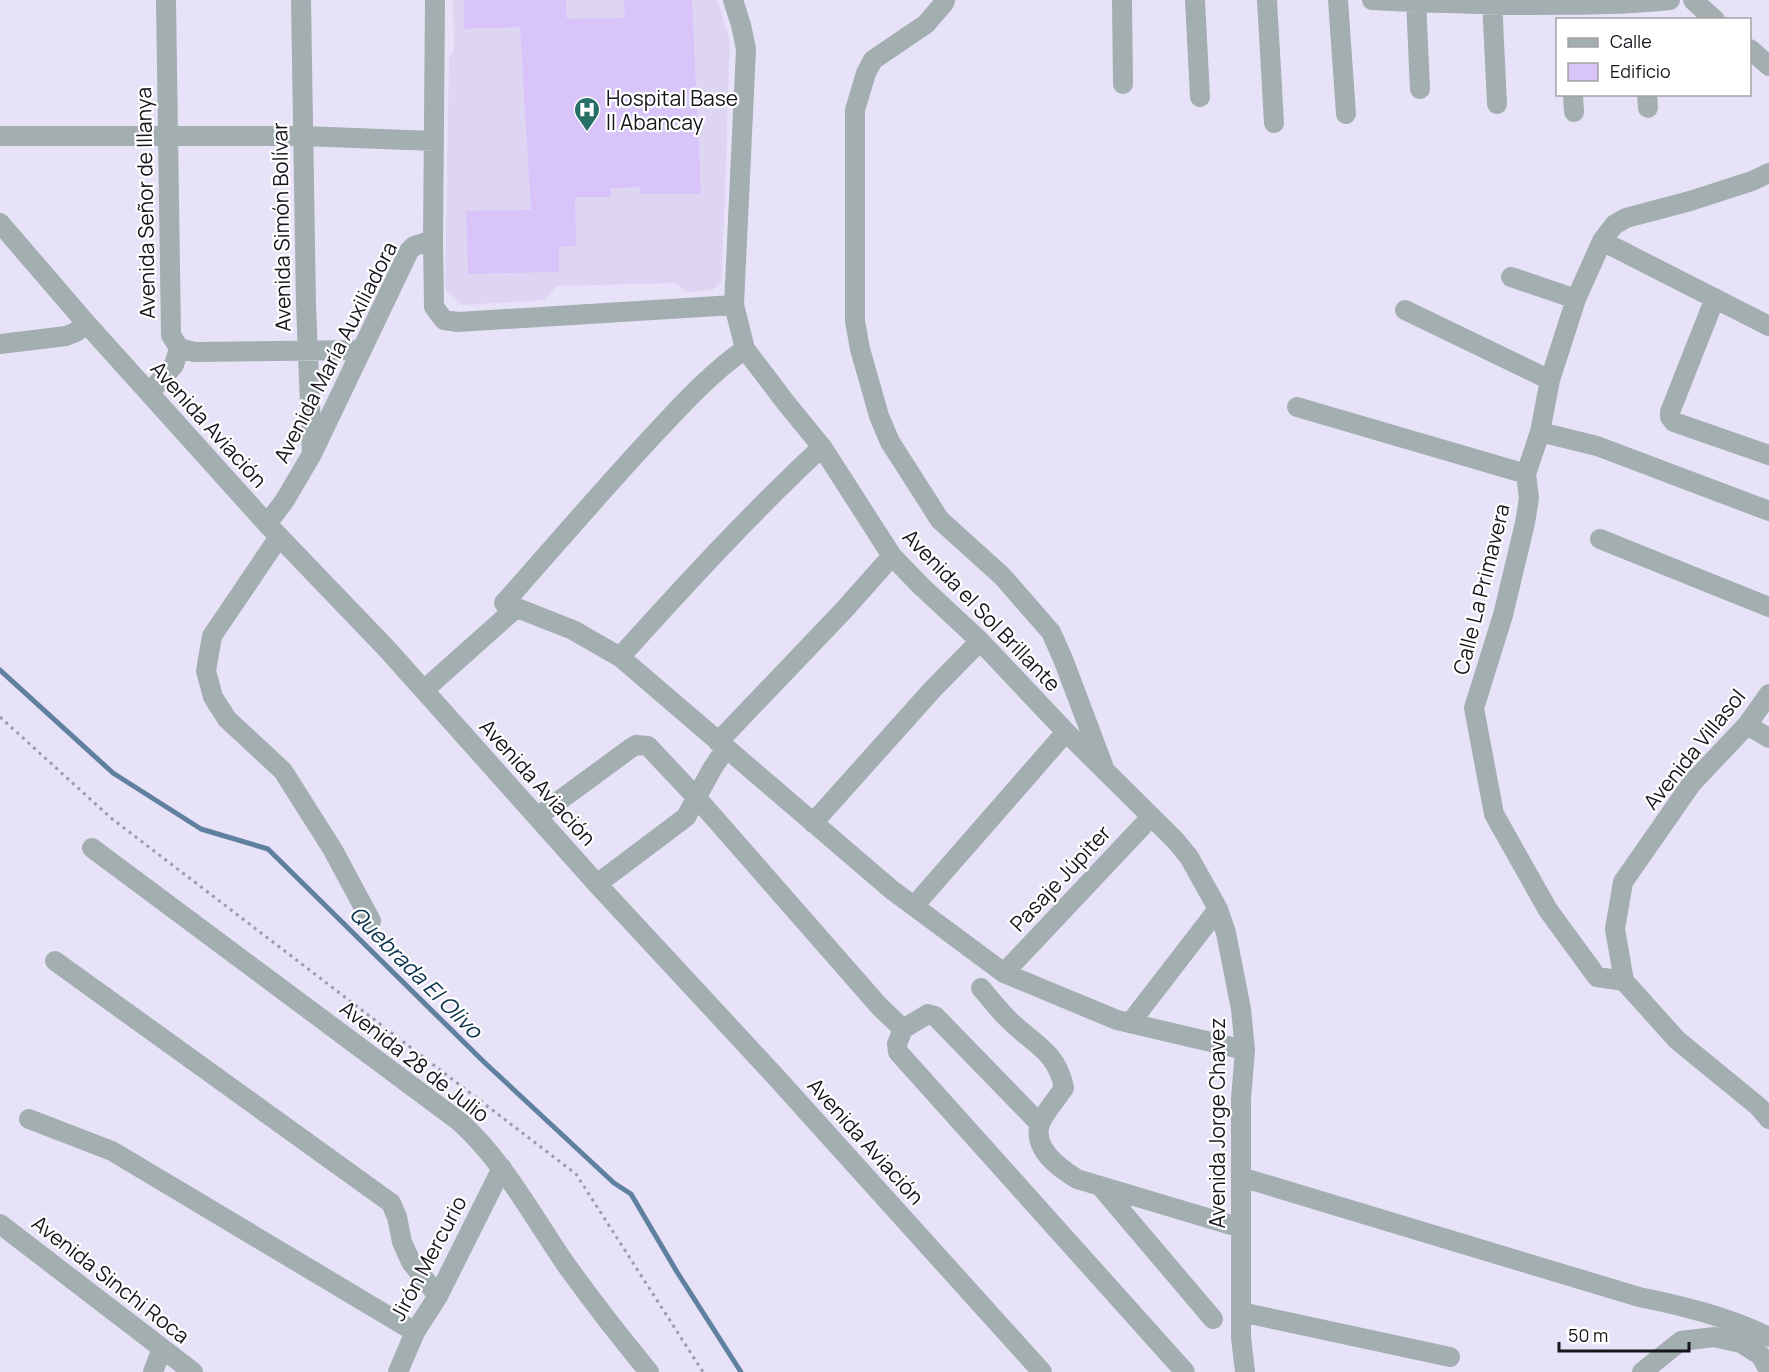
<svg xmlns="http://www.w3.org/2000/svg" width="1769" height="1372" font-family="Manrope,sans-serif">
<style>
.built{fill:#ded5f3}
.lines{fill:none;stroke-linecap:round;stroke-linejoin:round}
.stream{stroke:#5f809e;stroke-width:5}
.building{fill:#d9c4f9}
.path{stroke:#9e9aab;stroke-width:3;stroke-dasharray:3 4.5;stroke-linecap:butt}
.minor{stroke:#a2aeb0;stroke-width:20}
.labels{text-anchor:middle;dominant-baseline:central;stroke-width:4.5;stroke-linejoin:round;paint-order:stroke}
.poi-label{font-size:21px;fill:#17151c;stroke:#fff;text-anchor:start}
.street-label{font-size:21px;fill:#17151c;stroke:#fff}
.water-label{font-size:22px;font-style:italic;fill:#0c334e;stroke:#fff}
</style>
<rect width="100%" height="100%" fill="#e8e2f9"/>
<path class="built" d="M453,0h264l13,41 -8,239 -9,10 -27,2 -10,-9 -119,3 -12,14 -83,5 -17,-16 4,-231 5,-8z"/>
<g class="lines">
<path class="stream" d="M0,670l113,103 88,56 67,20 216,213 130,121 17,11 46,78 64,100"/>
</g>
<path class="building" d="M464,0h102l1,19 58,-1 -1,-18h68l9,194h-60l-1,-7 -30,1 1,9h-36l1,49 -17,1v25l-91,2 -2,-63 65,-1 -11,-183 -56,2z"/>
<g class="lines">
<path class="path" d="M0,717l111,101 465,356 127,198"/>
<path class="minor" d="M301,0l5,305 6,149
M435,0l-2,240 1,67 10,13 14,2 276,-17
M733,0l8,25 5,24 -12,256 11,44 41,54 36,44 70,109 29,30 59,55 86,91 109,108 14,17 29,52 8,24 15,76 4,41 -4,49v238l4,35
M945,0l-1,3 -18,21 -53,36 -7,13 -11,37v211l5,28 19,67 11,26 50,78 62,56 49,56 12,27 40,106
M1122,0l1,84
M1195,0l5,97
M1267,0l7,123
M1338,0l8,114
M1372,0c52,3 104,4 156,5 47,0 95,0 142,-5
M1416,0l4,89
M1492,0l5,104
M1693,0l22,20
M1750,49l19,17
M1573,94l1,18
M1647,94l1,14
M0,136h303l131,5
M0,223l86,100 181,201 120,125 210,235 178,192 267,296
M1602,241l167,85
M1511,277l65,22
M1715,298l-45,114v5l4,5 95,33
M1405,310l145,70
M0,344l66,-8 10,-4 10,-9
M179,348l15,4 167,-2
M745,349c-37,26 -66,59 -97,92 -49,53 -96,108 -144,162l69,27 47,27 272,233 112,83 113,47 128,30
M149,393l25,-28 5,-17 -8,-13 -5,-335
M1297,407l229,67
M1540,432l57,14 172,65
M267,524l18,-24 27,-46 97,-203 5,-5 19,-6
M279,537l-67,99 -6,35 7,26 14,22 56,52 50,79 38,71
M1600,539l169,68
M620,657c65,-72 131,-144 202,-210
M424,690l92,-82
M1769,694l-22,31 -55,58 -69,99 -8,47 9,52 53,59 82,67 10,12
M1747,725l22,13
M718,742l126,-132 48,-54
M537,817l94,-69 5,-3 12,1 48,51 183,209 24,23 25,-15 7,2 105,108
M813,823l119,-133 48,-49
M92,848l368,274c45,41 73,95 107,144 26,36 54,72 82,106
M597,884l89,-67 26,-48 14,-21
M914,906l152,-174
M55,961l336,242 6,14 5,25 9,20 27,34
M1004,973l147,-156
M1624,981l-27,-4 -49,-67 -54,-96 -20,-106 29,-93 22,-92 4,-25 -3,-24 14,-42 10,-52 26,-81 26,-58 12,-16 12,-7 64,-17 62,-20 17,-8
M981,988c9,11 18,22 28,32 24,24 48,31 55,68 -6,9 -21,27 -24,36 -8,25 19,44 37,55l164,49
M1130,1023l88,-114
M903,1029l-6,15 1,8 287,320
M29,1119l83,32 303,181
M1241,1177l398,120c45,9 89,20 130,40
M1101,1187l112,132
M0,1224l193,148
M1241,1312l209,45
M153,1372l9,-24
M398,1372l17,-40 23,-36 64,-128
M1642,1372l39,-31 33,-4 27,6 19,12 9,15"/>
</g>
<defs>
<symbol id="hospital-pin" viewBox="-11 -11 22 30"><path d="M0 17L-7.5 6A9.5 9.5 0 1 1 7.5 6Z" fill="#286f65" stroke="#fff"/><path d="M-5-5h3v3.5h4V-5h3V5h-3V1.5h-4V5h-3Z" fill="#fff"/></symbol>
</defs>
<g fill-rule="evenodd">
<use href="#hospital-pin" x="572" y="95" width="30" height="40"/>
</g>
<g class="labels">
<g class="poi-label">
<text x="606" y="98">Hospital Base<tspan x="606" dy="24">II Abancay</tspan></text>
</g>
<g class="street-label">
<text transform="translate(145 203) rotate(-91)">Avenida Señor de Illanya</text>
<text transform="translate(281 227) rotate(-91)">Avenida Simón Bolívar</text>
<text transform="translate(335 352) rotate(-63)">Avenida María Auxiliadora</text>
<text transform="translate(209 424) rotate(48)">Avenida Aviación</text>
<text transform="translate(1481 589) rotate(-76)">Calle La Primavera</text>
<text transform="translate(982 610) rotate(46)">Avenida el Sol Brillante</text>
<text transform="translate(1694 749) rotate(-51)">Avenida Villasol</text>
<text transform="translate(538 782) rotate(48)">Avenida Aviación</text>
<text transform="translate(1060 878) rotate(-47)">Pasaje Júpiter</text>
<text transform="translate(415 1061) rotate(38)">Avenida 28 de Julio</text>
<text transform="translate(1217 1123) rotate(-90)">Avenida Jorge Chavez</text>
<text transform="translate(866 1141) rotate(48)">Avenida Aviación</text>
<text transform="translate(428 1258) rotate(-62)">Jirón Mercurio</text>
<text transform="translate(111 1279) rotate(38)">Avenida Sinchi Roca</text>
</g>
<g class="water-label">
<text transform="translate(416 972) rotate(45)">Quebrada El Olivo</text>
</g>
</g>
<rect x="1556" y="18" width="195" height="78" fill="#ffffff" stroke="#a2a1a4" stroke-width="1.5"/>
<rect x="1568" y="38" width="30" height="9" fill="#a2aeb0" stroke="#a2a1a4" stroke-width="1.5"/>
<text x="1610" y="48" font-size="18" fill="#17151c">Calle</text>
<rect x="1568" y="63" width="30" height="18" fill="#d9c4f9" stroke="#a2a1a4" stroke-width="1.5"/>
<text x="1610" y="78" font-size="18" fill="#17151c">Edificio</text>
<path d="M1559 1342v9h130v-9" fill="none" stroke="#17151c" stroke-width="3"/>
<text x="1568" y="1342" font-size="18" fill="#17151c" stroke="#ffffff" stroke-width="4.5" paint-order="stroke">50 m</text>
</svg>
